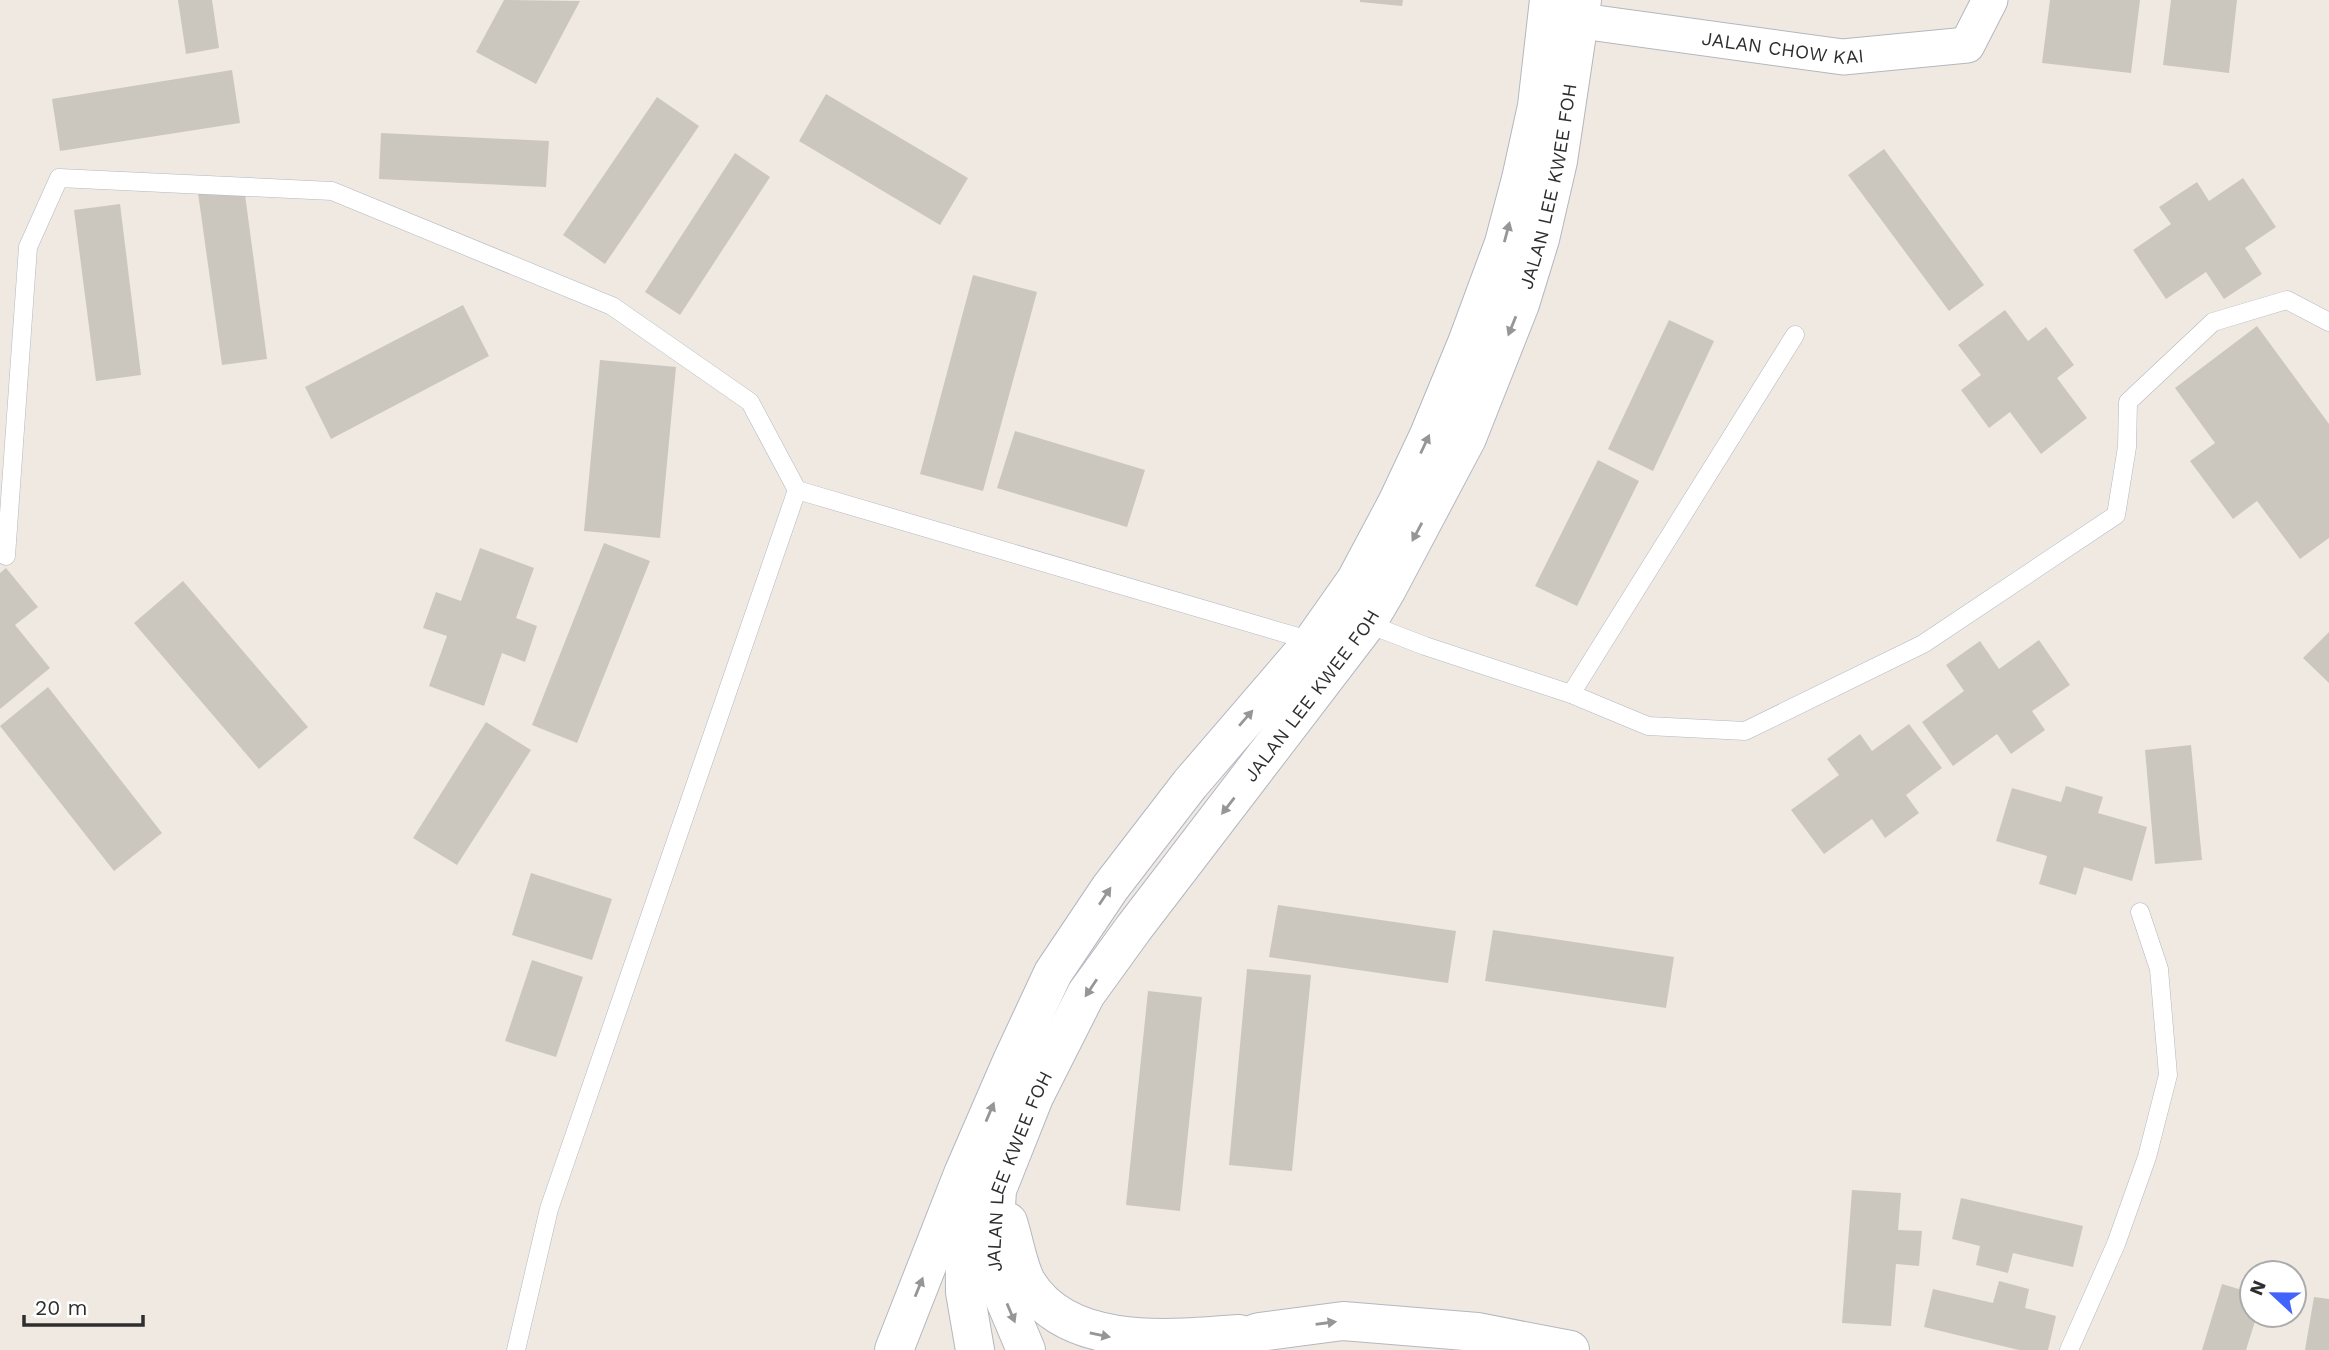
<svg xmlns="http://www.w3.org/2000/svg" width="2329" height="1350" font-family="'Work Sans',sans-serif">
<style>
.building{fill:#cbc7bf}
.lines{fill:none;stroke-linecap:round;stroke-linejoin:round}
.service-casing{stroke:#b4b7c1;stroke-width:19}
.minor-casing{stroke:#b4b7c1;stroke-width:37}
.secondary-casing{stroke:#b4b7c1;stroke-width:40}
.service{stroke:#fff;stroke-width:18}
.minor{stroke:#fff;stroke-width:35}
.secondary{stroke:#fff;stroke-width:38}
.oneway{fill:#969696}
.labels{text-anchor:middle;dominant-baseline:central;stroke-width:6;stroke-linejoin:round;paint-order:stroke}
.street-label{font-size:19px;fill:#2e2e2e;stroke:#fff}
</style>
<rect width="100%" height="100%" fill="#efe9e1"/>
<path class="building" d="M178,0h34l7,48 -33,6z
M504,0l76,1 -44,83 -60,-32z
M1360,0h43l-1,6 -42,-4z
M2050,0h90l-9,73 -89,-10z
M2171,0h66l-8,73 -66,-8z
M232,70l8,53 -180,28 -8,-52z
M826,94l142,84 -28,47 -141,-84z
M657,97l42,29 -94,138 -42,-29z
M381,133l168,8 -3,46 -167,-8z
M1884,149l100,136 -35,26 -101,-136z
M735,153l35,24 -90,138 -35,-23z
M2243,178l33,49 -31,21 17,26 -38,25 -18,-27 -40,27 -33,-49 38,-26 -12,-17 38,-25 12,19z
M244,187l23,172 -45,6 -24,-172z
M120,204l21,171 -45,6 -22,-171z
M973,275l64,17 -54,199 -63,-17z
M463,305l26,51 -158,83 -26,-52z
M2005,310l23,31 18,-14 28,38 -17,13 30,40 -46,36 -31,-42 -21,16 -28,-38 20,-15 -23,-30z
M1669,320l45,21 -61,130 -45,-22z
M2257,326l72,98v114l-29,21 -43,-58 -24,18 -43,-58 25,-18 -40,-55z
M600,360l76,7 -16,171 -76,-7z
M1015,431l130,39 -18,57 -130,-39z
M1598,460l41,21 -62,125 -42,-20z
M604,543l46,18 -73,182 -45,-18z
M480,548l54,20 -18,50 21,8 -12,36 -23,-9 -18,53 -55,-20 18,-50 -24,-8 13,-36 25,9z
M6,568l32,39 -23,18 35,43 -50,41v-136z
M183,581l125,146 -49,42 -125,-146z
M2329,632v51l-26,-25z
M2039,640l31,45 -38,26 13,19 -34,24 -14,-20 -44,32 -31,-44 42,-31 -18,-26 34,-24 19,28z
M48,687l114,146 -48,38 -114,-145z
M486,722l45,28 -74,115 -44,-27z
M1909,724l33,44 -36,27 13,18 -34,25 -13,-19 -48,35 -33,-44 48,-35 -12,-16 33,-25 12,17z
M2191,745l11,115 -47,4 -10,-114z
M2066,786l37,11 -5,16 49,14 -15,54 -48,-14 -8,28 -37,-11 8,-28 -51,-15 16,-53 49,14z
M531,873l81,26 -20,61 -80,-25z
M1278,905l178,26 -8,52 -179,-26z
M1493,930l181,27 -8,51 -181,-27z
M532,960l51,17 -27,80 -51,-16z
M1247,969l64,6 -19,196 -63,-6z
M1148,991l54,6 -22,214 -54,-6z
M1852,1190l49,3 -3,37 24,1 -3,35 -23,-2 -5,62 -49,-3z
M1961,1198l122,28 -10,41 -60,-14 -5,20 -32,-8 4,-19 -28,-7z
M1999,1281l30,8 -4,19 31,8 -8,34h-29l-95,-23 9,-38 60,14z
M2222,1284l30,9v22h5l-11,35h-44z
M2314,1297l15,2v51h-24z"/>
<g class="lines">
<defs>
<path id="service" d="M6,556l22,-309 31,-69 273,13 280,115 138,96 47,88 518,152
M1363,622l62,24 146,48 77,32 97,5 178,-87 193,-129 11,-68 1,-45 85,-80 74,-22 42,22
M1571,694l224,-359
M516,1350l33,-141 248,-719
M2069,1350l47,-106 31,-87 21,-82 -9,-106 -19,-57"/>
<g id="minor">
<path id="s1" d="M1552,17l291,40 124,-12 23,-45"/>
</g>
<g id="secondary">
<path d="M964,1194l1,98 10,58"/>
<path d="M1008,1222c6,18 10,45 19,61 41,67 142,56 212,51"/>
<path d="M894,1350l69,-176 49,-113 41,-88 57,-85 80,-104 123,-143 43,-61 41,-77 32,-68 38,-92 37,-100 17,-64 16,-73 12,-106"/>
<path id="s2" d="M1026,1350l-28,-66 -5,-26 4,-68 37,-93 52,-103 47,-65 234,-306 20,-34 80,-151 53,-134 20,-65 18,-78 24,-161"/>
<path d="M1211,1350l48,-18 84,-11 134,11 93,18"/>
</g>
</defs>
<use href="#service" class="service-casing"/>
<use href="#minor" class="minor-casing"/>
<use href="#secondary" class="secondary-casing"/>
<use href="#service" class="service"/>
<use href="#minor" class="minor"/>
<use href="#secondary" class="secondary"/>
</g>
<defs><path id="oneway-solid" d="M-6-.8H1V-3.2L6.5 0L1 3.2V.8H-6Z" transform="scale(1.75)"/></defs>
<g class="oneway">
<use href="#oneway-solid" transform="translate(1507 232) rotate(-75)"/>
<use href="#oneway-solid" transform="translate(1512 326) rotate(112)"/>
<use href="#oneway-solid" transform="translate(1425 444) rotate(-65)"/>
<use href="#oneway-solid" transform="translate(1417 532) rotate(118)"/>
<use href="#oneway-solid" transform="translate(1246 718) rotate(-49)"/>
<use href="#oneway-solid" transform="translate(1228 806) rotate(128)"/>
<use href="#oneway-solid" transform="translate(1105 896) rotate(-56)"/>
<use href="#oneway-solid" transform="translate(1091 988) rotate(124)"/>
<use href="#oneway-solid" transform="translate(990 1112) rotate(-67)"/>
<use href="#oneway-solid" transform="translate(919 1287) rotate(-68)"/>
<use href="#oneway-solid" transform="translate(1011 1313) rotate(67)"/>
<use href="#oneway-solid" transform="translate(1326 1323) rotate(-8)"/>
<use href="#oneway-solid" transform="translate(1100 1335) rotate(12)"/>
</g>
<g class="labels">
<g class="street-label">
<text stroke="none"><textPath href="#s1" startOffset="233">JALAN CHOW KAI</textPath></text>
<text stroke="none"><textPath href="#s2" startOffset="1323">JALAN LEE KWEE FOH</textPath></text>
<text stroke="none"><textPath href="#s2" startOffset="756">JALAN LEE KWEE FOH</textPath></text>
<text stroke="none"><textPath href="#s2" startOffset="189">JALAN LEE KWEE FOH</textPath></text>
</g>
</g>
<g transform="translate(2273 1294) rotate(292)"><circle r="33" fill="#ffffff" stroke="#ababab" stroke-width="2"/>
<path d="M0-5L12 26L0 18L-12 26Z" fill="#4264fb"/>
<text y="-10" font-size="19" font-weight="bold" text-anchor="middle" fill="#2e2e2e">N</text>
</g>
<path d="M24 1315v10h119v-10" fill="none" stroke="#2e2e2e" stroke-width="3.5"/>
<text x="35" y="1315" font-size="21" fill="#2e2e2e" stroke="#ffffff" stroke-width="5" paint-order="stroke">20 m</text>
</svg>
